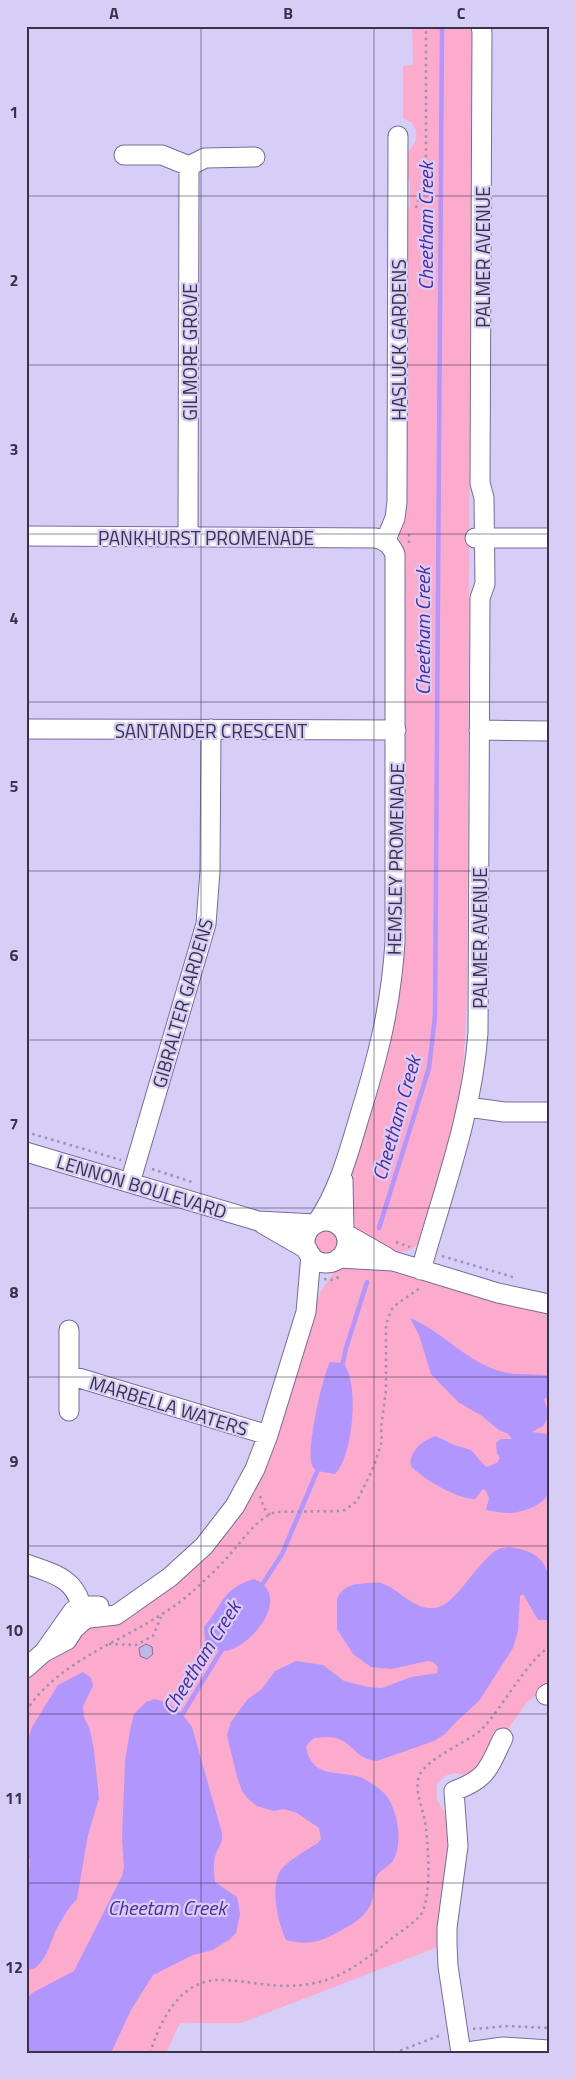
<svg xmlns="http://www.w3.org/2000/svg" width="575" height="2079" font-family="'Titillium Web',sans-serif">
<style>
.green{fill:#fdabcc}
.water{fill:#b096fd}
.lines{fill:none;stroke-linecap:round;stroke-linejoin:round}
.stream{stroke:#b096fd;stroke-width:4.5}
.building{fill:#c1b7e9;stroke:#7d73a1}
.minor-casing{stroke:#766c9a;stroke-width:21}
.path{stroke:#9992b3;stroke-width:2.5;stroke-dasharray:2.5 4;stroke-linecap:butt}
.minor{stroke:#fff;stroke-width:19}
.grid{fill:none;stroke:#383348;stroke-width:1;stroke-opacity:0.55}
.labels{text-anchor:middle;dominant-baseline:central;stroke-width:4.5;stroke-linejoin:round;paint-order:stroke}
.street-label{font-size:19px;fill:#383348;stroke:#d6cef7}
.water-label{font-size:20px;font-style:italic;fill:#54289e;stroke:#d6cef7}
.neatline{fill:none;stroke:#383348;stroke-width:2}
.grid-label{font-size:16px;text-anchor:middle;font-weight:bold;fill:#383348}
</style>
<rect width="100%" height="100%" fill="#d6cef7"/>
<path class="green" d="M412,26h60l-5,960c-1,35 -2,69 -7,103 -8,51 -25,100 -39,149 -14,30 -49,3 -68,-7l-5,-49 35,-121 19,-507 -4,-23 6,-319 6,-5v-26l-6,-5c1,-7 0,-14 3,-20 6,-14 15,-16 5,-33l-9,-5v-52l10,-1z
M315 1242a11 11 0 1 1 22 0a11 11 0 1 1-22 0Z
M347,1264l28,3 118,34 56,12v375l-21,13 -57,79c-12,-10 -24,-9 -34,4v16l13,21 -7,124 -202,78h-61l-14,30h-140v-377l47,-38 144,-99 104,-248 14,-20z"/>
<path class="water" d="M410,1318c34,14 57,45 93,54 15,4 31,1 46,4v20l-5,3 5,17 -6,10 -11,6 15,2c2,10 5,48 2,58 -4,13 -28,21 -40,21 -7,0 -15,-2 -23,-3l3,-12 -3,-7 -3,-2 -8,10c-18,0 -52,-20 -64,-33 -3,-14 12,-26 25,-30l18,9 17,5 15,17 11,-4 3,-5 -3,-5 -1,-10 5,-4h11l-4,-5 -9,-4 -17,-14 -24,-14 -27,-28 -12,-39z
M330,1362l13,1c17,18 10,94 -8,111l-18,-3c-2,-2 -4,-3 -5,-6 -6,-15 10,-87 18,-103z
M510,1547c46,7 39,32 39,70l-2,3h-9l-15,-26 -3,2 -2,35 -5,17 -34,53 -22,20 -12,13 -11,7 -57,20c-21,-2 -22,-15 -38,-22 -8,-3 -17,-1 -25,-1l-8,8c5,31 27,25 50,30 8,1 23,12 29,18 13,15 19,51 7,68 -5,6 -13,8 -16,16 -2,5 -2,13 -3,19 -2,13 -14,24 -26,30 -23,13 -35,20 -61,13 -8,-17 -16,-51 -6,-69 6,-9 28,-22 38,-28l3,-4 -2,-11 -22,-15 -13,-4 -10,2 -17,-5 -9,-7 -6,-8 -5,-14 -10,-42 4,-13 10,-14 7,-9 14,-10 13,-18 21,-10 27,4 21,16 24,6 14,1 29,-11 26,-4 1,-6 -5,-5 -5,-1 -37,8 -20,-2 -18,-13 -16,-25v-30c6,-14 17,-15 31,-16 4,0 9,-1 12,0 20,5 31,27 55,25 21,-2 43,-49 64,-59 3,-1 7,-2 11,-2z
M254,1579c42,17 -8,75 -33,72 -6,-1 -11,-6 -16,-10l-1,-14c20,-23 16,-37 50,-48z
M83,1672l8,6 2,8 -10,20 1,11 6,13 4,20 5,48 -11,37 -11,64c-9,9 -14,19 -20,29 -7,13 -12,43 -31,42v-93l3,-3 1,-14 -4,-10v-103l6,-20 26,-42z
M154,1699c17,2 29,15 38,28l30,106c1,12 -4,13 -7,24 -2,8 -1,17 0,25l22,15 3,17 -4,19 -6,6 -17,11 -20,5 -40,20 -22,35 -20,43h-82l-3,-5v-49l6,-6 42,-22 48,-95 2,-9 -2,-27 3,-79 5,-30 4,-17 12,-12z"/>
<g class="lines">
<path class="stream" d="M379,1228l50,-160 6,-52 7,-990
M342,1367l4,-19 21,-66
M260,1588l22,-34 37,-87
M180,1718l43,-70"/>
</g>
<path class="building" d="M146,1644l6,3 1,7 -6,5 -7,-3 -1,-8z"/>
<g class="lines">
<defs>
<path id="minor" d="M124,155h38l27,11 16,-8 50,-1
M26,536l349,2c10,1 16,7 20,16v388c-4,64 -17,115 -36,176 -11,37 -21,74 -43,106
M188,537l1,-371
M475,538h74
M385,542l10,-24 2,-16 1,-366
M26,729l370,1
M479,730l70,1
M468,1107l36,5h45
M26,1152l232,69 57,3
M343,1180l1,51
M130,1183l76,-259 4,-53 1,-142
M305 1242a21 21 0 1 1 42 0a21 21 0 1 1-42 0Z
M263,1224l45,26
M346,1234l42,24
M339,1258l54,3 105,32 51,11
M421,1270c22,-79 51,-155 57,-237l2,-435 5,-14 -1,-86 -4,-15 2,-451 -1,-6
M69,1330v81
M69,1375l199,60
M26,1564c32,11 54,16 57,54
M44,1652l23,-12 7,-11 10,-9 5,-2 27,-3 54,-38 34,-31 31,-40 20,-37 13,-34 38,-123 5,-57
M26,1668l18,-16 29,-41 11,-5h15
M546,1695l3,-2
M460,2053l43,-6 46,3
M461,2053l-13,-87 -1,-22v-16l11,-82 -4,-55c34,-13 34,-22 49,-53"/>
</defs>
<use href="#minor" class="minor-casing"/>
<path class="path" d="M416,208l8,-26 2,-18v-138
M409,543v-12
M26,1132l95,28
M152,1169l43,14
M396,1242l14,5
M442,1256l74,22
M324,1279l10,1 6,-4
M260,1496l4,12 6,7
M109,1644l27,1 17,-9 8,-19
M26,1711c40,-60 115,-73 167,-120 11,-10 23,-21 33,-32 16,-17 27,-38 49,-47l63,-1 7,-1 12,-9 17,-35 8,-25 -1,-13 5,-38v-65l5,-15 6,-6 23,-16
M473,2029l35,-3 41,2
M150,2053c11,-35 32,-76 74,-73 34,2 56,10 91,3 31,-6 56,-28 80,-47 8,-6 17,-12 24,-19 14,-14 9,-77 6,-96 -3,-14 -9,-27 -7,-41 4,-21 48,-36 64,-51 18,-18 49,-74 67,-81
M394,2053l47,-18"/>
<use href="#minor" class="minor"/>
</g>
<path class="grid" d="M201,26v2027M374,26v2027M26,196h523M26,365h523M26,534h523M26,702h523M26,871h523M26,1040h523M26,1208h523M26,1377h523M26,1546h523M26,1714h523M26,1883h523"/>
<g class="labels">
<g class="street-label">
<text transform="translate(482 257) rotate(-90)">PALMER AVENUE</text>
<text transform="translate(398 340) rotate(-90)">HASLUCK GARDENS</text>
<text transform="translate(189 352) rotate(-90)">GILMORE GROVE</text>
<text x="206" y="537">PANKHURST PROMENADE</text>
<text x="211" y="730">SANTANDER CRESCENT</text>
<text transform="translate(395 859) rotate(-89)">HEMSLEY PROMENADE</text>
<text transform="translate(479 938) rotate(-90)">PALMER AVENUE</text>
<text transform="translate(182 1003) rotate(-74)">GIBRALTER GARDENS</text>
<text transform="translate(142 1186) rotate(17)">LENNON BOULEVARD</text>
<text transform="translate(169 1405) rotate(17)">MARBELLA WATERS</text>
</g>
<g class="water-label">
<text transform="translate(425 226) rotate(-90)">Cheetham Creek</text>
<text transform="translate(422 631) rotate(-90)">Cheetham Creek</text>
<text transform="translate(396 1118) rotate(-74)">Cheetham Creek</text>
<text transform="translate(201 1657) rotate(-58)">Cheetham Creek</text>
<text x="167" y="1907">Cheetam Creek</text>
</g>
</g>
<rect width="575" height="2079" fill="none" stroke="#d6cef7" stroke-width="55"/>
<rect x="28" y="28" width="520" height="2024" class="neatline"/>
<g class="grid-label">
<text x="114" y="19">A</text>
<text x="288" y="19">B</text>
<text x="461" y="19">C</text>
<text x="14" y="118">1</text>
<text x="14" y="286">2</text>
<text x="14" y="455">3</text>
<text x="14" y="624">4</text>
<text x="14" y="792">5</text>
<text x="14" y="961">6</text>
<text x="14" y="1130">7</text>
<text x="14" y="1298">8</text>
<text x="14" y="1467">9</text>
<text x="14" y="1636">10</text>
<text x="14" y="1804">11</text>
<text x="14" y="1973">12</text>
</g>
</svg>
